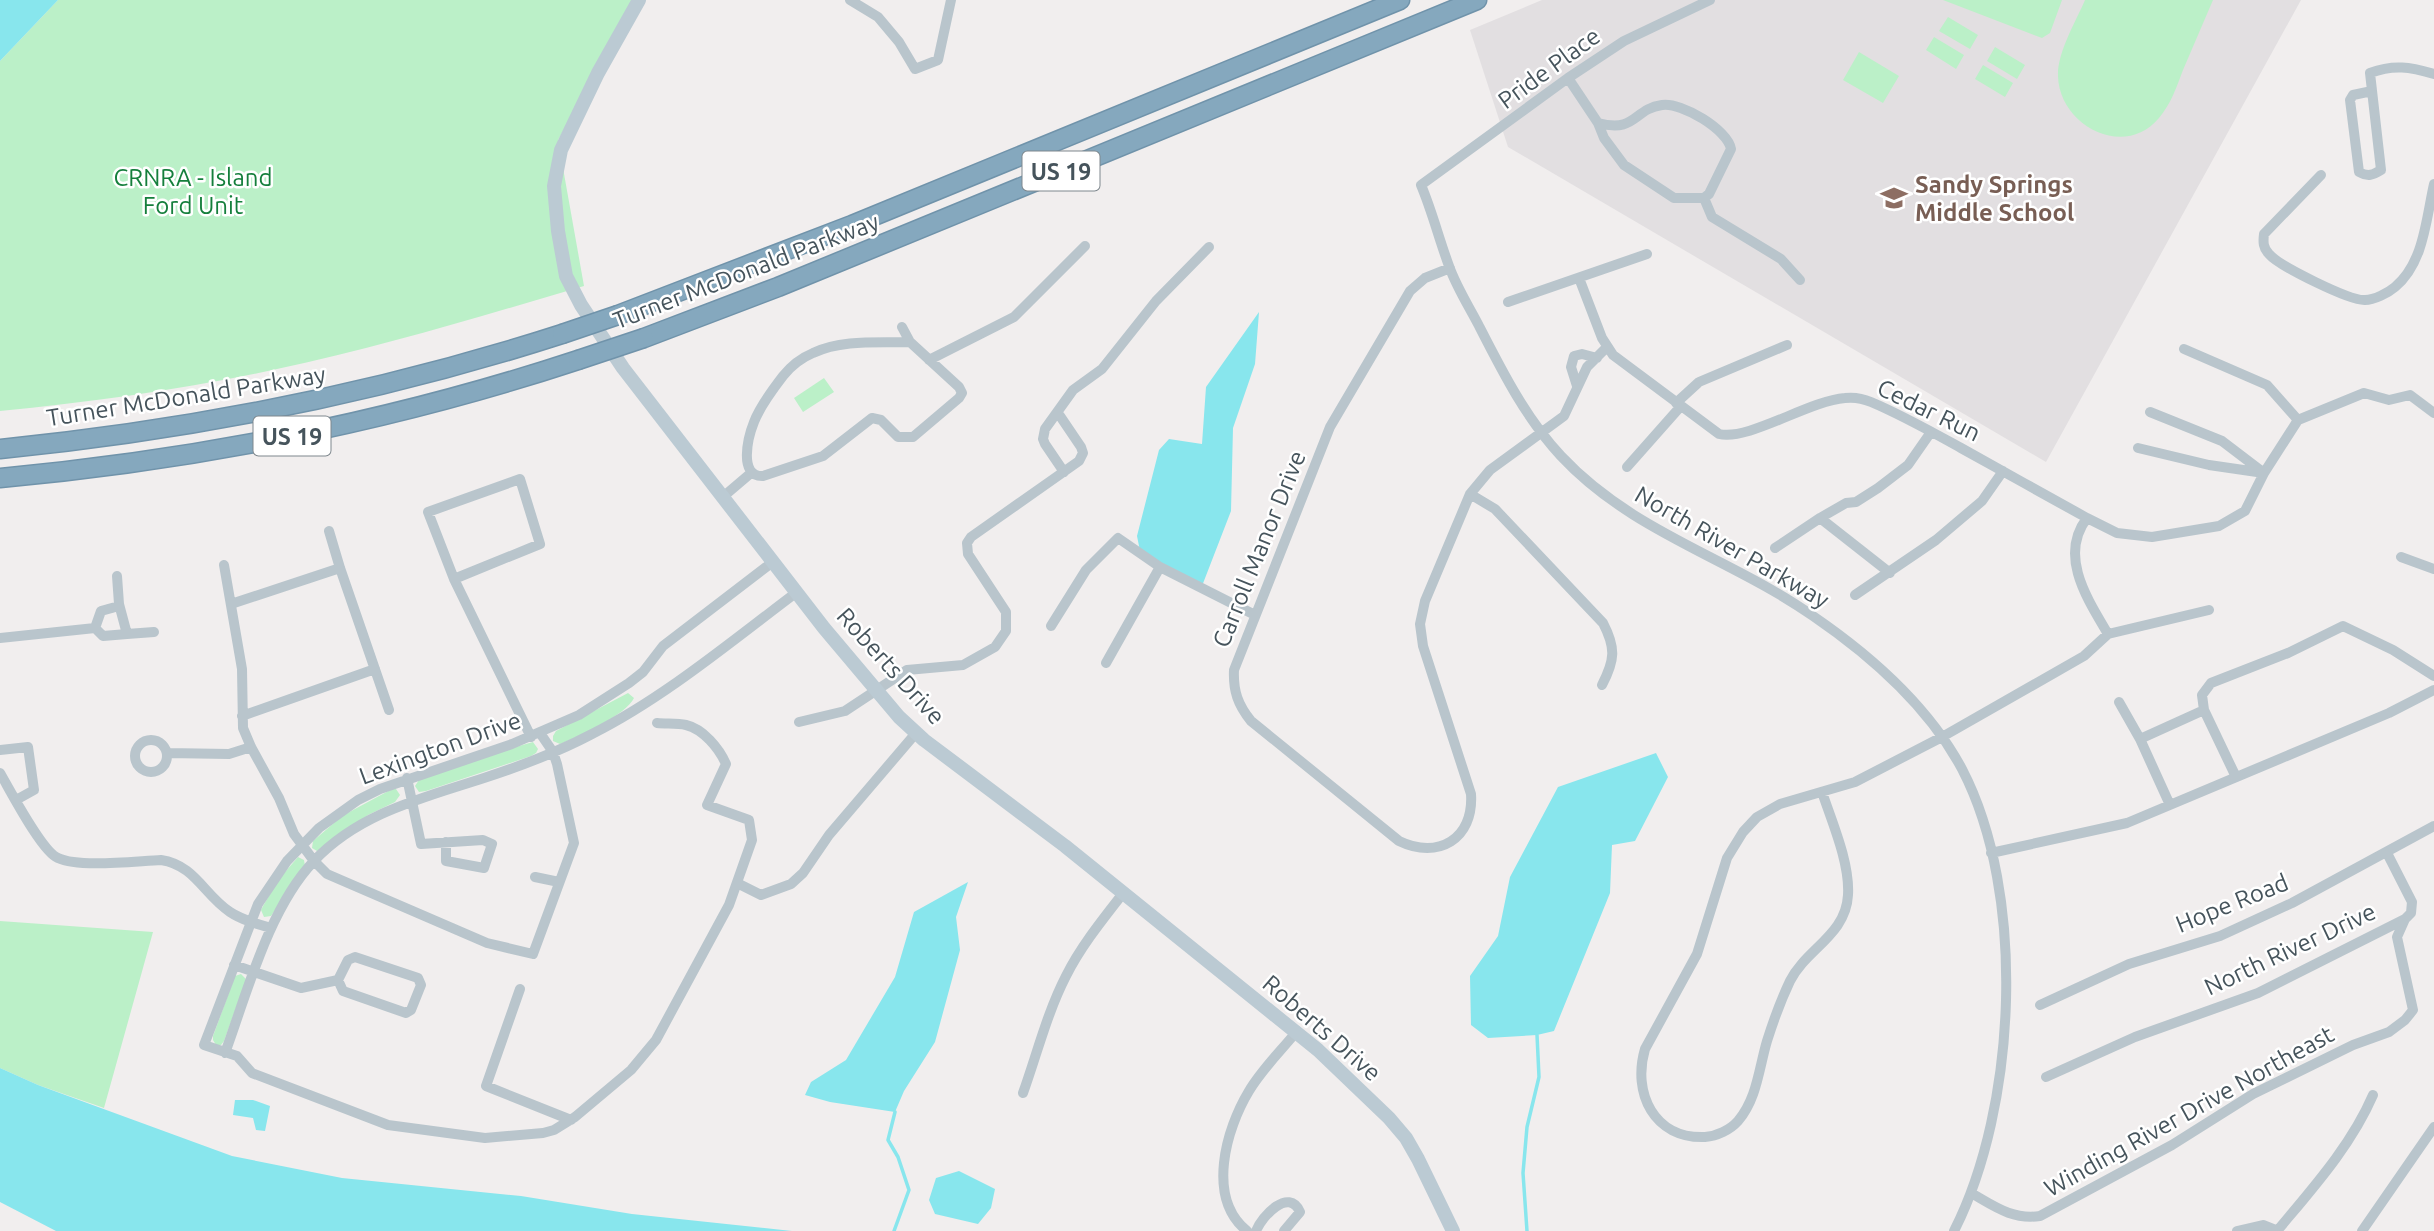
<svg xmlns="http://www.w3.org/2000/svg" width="2434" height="1231" font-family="Ubuntu,sans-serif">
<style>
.education{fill:#e2dfe1}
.green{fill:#bbf0c8}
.water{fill:#88e6ed}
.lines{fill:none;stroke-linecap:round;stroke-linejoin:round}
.stream{stroke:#88e6ed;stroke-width:3.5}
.highway-casing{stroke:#7093aa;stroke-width:21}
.street{stroke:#b9c5cc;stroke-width:10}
.secondary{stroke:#bbcad3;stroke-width:14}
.highway{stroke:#85a8be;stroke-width:18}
.highway-bridge-casing{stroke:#7093aa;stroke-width:21;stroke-linecap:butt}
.highway-bridge{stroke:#85a8be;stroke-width:18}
.labels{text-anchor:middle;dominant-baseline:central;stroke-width:5;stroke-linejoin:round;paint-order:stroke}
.shield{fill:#fff;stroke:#7e878d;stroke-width:2}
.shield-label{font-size:23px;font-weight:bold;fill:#46545c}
.street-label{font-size:24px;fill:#46545c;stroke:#fff}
.park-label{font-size:24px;fill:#157f3c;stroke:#fff}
.education-label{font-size:24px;font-weight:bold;fill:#785e54;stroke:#fff;text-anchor:start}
</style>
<rect width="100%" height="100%" fill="#f1eeee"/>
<path class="education" d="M1542,0h759l-255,462 -538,-315 -38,-117z"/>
<path class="green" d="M58,0h577l-77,140 26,146c-102,30 -203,61 -307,83 -91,20 -184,33 -277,42v-350z
M1943,0h119l-12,33 -8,5z
M2085,0h128c-10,23 -20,47 -30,70 -6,16 -12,34 -24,48 -35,42 -100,7 -101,-42 -1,-23 18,-55 27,-76z
M1948,17l30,18 -8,14 -31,-18z
M1934,37l30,18 -8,14 -30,-19z
M1995,47l30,18 -8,14 -30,-18z
M1859,52l40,24 -16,27 -40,-23z
M1983,65l30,18 -8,14 -30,-18z
M824,378l10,14 -31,20 -9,-14z
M628,693l6,5c-8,17 -56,39 -74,46l-7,-3v-5l3,-5z
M533,742l5,7 -2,4 -5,3 -105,35 -7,1 -4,-6 4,-6 93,-32z
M392,789h4l4,6 -5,7 -27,13 -47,35 -4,1 -5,-3 1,-7 29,-25z
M298,857l6,3 1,6 -34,50 -7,1 -3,-7 2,-4 16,-27z
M0,921l153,11 -49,176 -66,-23 -38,-17z
M241,974l5,5 -1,4 -21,58 -3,4h-5l-3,-5v-4l22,-60z"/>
<path class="water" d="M0,0h58l-58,61z
M1259,312l-4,52 -22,64 -2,83 -29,75 -62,-35 -3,-15 22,-86 10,-11 33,5 4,-57z
M1656,753l12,24 -33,64 -23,4 -2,48 -56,138 -17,4 -49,3 -17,-13 -1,-49 28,-40 12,-59 48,-90z
M968,882l-12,35 4,33 -25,92 -31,49 -9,21 -65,-10 -25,-7 6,-13 35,-22 49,-83 19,-65z
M0,1068l38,17 194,71 110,22 179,18 111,18 160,17h-736l-56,-29z
M235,1100h18l17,6 -5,25 -9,-1 -3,-12 -20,-3z
M959,1171l36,18 -4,19 -13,16 -43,-10 -6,-14 7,-22z"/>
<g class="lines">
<path class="stream" d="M894,1231l15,-41 -11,-33 -10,-17 7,-28
M1527,1231l-4,-58 4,-46 12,-50 -2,-42"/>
<defs>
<path id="highway" d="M618,315l234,-90 548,-225
M644,338l134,-51 699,-287
M0,449c191,-19 379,-56 562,-115
M0,478c196,-18 390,-56 578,-118"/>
</defs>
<use href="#highway" class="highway-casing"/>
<path class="street" d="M850,0l28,17 21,25 16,27 23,-9 13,-60
M1710,0l-86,41 -56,37 -147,107c11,26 18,54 28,81 7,20 19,39 29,58 24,47 47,93 83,132 72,77 168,101 252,160 57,39 116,91 149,153 65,125 55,338 -8,462
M1568,78l30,45 6,15 20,27 50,33h30l5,-4 22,-45c-3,-19 -49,-47 -69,-44 -29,4 -25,28 -64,18
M2372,91l-19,4 -3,5 9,72c9,5 14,3 22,-2l-11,-97c24,-9 40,-6 64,1
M2321,175l-57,59c-1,8 -1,14 5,20 10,12 81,47 96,46 9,0 23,-7 30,-13 29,-24 31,-68 39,-103
M1704,198l8,19 69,42 19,21
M1450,268l-25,10 -15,13 -80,136 -96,243c-1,21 4,35 17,51l148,120c39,19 75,-2 72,-47l-48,-148 -3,-22 5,-23 45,-107 20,-24 74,-54 23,-49 20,-20
M1579,278l23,60 11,17 106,79c30,7 89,-33 126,-36 8,-1 19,1 26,4 31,13 61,30 90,46 42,23 84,47 126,70
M1508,302l139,-48
M902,327l8,15 49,45 3,6 -3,5 -46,39h-15l-17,-17 -9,-2 -49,38 -60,20c-25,1 -15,-39 -9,-54 6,-16 19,-33 29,-46 8,-10 18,-18 30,-23 29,-14 66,-10 97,-11
M2184,349l83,36 31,35
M929,360l85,-43 71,-71
M1577,386l-6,-19 3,-11 8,-2 15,4
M1676,403l23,-21 88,-37
M2150,412l72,29 42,32
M2138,448l71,17 55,8
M1627,467l54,-61
M1064,472l-19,-28 -2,-5 2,-10 28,-39 29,-21 54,-68 53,-54
M1470,494l25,15 108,114c13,25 12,37 -1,62
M724,496l27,-23
M1820,518l70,55
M329,531l11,37 49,142
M1775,548l45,-30 26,-15 10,-1 22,-14 30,-23 23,-33
M2401,557l33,12
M224,565l18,104 1,59 8,19 28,51 15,36 20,27 13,13 160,69 46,11 41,-111 -17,-79 -4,-12 -13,-19
M454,579l-26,-67 92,-33 20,65 -86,35 77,158
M1855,595l81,-55 46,-39 21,-30
M231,604l109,-36
M1051,626l35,-56 32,-32 42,29
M95,628l6,-17 18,-5
M127,634l27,-2
M2108,634c-20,-34 -50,-78 -21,-116l30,15 35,4 67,-11 26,-15 19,-38 34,-53 66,-27 25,7 21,-5 24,18
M0,638l95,-10 8,8 24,-2 -8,-30 -2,-28
M1106,663l54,-96 95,48
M2119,702l21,37 30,66
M242,716l133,-47
M799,722l46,-11 62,-41 56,-5 32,-18 11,-16v-19l-38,-58 -1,-11 4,-6 108,-76 4,-8 -2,-6 -23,-34
M657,723c9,1 20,0 29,2 17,4 33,23 40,39l-19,41 42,15 3,20 -23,65 -73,135 -25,30 -56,47 -21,13 -11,3 -58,5 -97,-13 -136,-52 -15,-17 -33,-11 54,-141 29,-43 32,-33 39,-28 22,-11 132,-45 67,-29 50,-32 14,-11 20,-26 111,-85
M2140,739l64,-29
M135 756a16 16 0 1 1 32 0a16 16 0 1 1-32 0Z
M0,750l28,-3 6,43 -18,10
M167,753l62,1 22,-7
M0,773c10,17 42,79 58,85 21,10 78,3 103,2 34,5 43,35 69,52 12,8 27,12 41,16
M2236,777l-32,-67 -2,-15 9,-12 77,-30 55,-27 50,24 41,26
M407,778l14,66 62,-4 9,4 -8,24 -38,-7v-19
M1822,792c10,30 28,71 26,103 -2,40 -42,54 -58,86 -9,19 -17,41 -23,60 -8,27 -10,58 -29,80 -8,9 -21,15 -33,16 -51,2 -73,-44 -60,-88l52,-95 30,-96 16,-26 14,-15 23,-13 75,-22 87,-45 142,-81 24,-22 101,-24
M1991,853l136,-30 262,-110 45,-23
M535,877l24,5
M737,883l24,12 30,-11 12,-11 26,-38 87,-102
M234,965l67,23 37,-8 10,-20 7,-3 63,21 3,7 -10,25 -5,3 -63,-22 -5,-11
M520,989l-34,97 85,34
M2040,1005l89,-41 91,-28 72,-33 142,-77
M225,1053c22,-60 44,-145 89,-192 45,-48 109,-63 170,-83 37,-12 74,-26 108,-44 72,-36 141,-94 205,-142
M2046,1077l89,-40 123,-44 147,-74 6,-6 1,-11 -25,-49
M1023,1093c14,-39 24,-80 43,-117 15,-30 37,-57 58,-84
M1971,1193c23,13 41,27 69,23l132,-71 81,-51 100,-49 36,-13 16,-12 8,-10 -16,-73 8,-18
M1247,1231c-41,-33 -21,-102 2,-140 13,-22 32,-40 48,-60
M1256,1231c6,-15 33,-44 44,-19l-16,19
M2237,1231l26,-6 15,6
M2277,1231c35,-42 74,-85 96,-136
M2362,1231l72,-104"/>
<path class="secondary" d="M639,0l-41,73 -37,77 -7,36 4,45 8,45 15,29 42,63 201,260 75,89 25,23 141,106 253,204 71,68 17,20 12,21 35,72"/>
<use href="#highway" class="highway"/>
<defs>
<path id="highway-bridge" d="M562,334l56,-19
M578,360l66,-22"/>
</defs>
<use href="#highway-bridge" class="highway-bridge-casing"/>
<use href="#highway-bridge" class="highway-bridge"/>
</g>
<defs>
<symbol id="school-bare" viewBox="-9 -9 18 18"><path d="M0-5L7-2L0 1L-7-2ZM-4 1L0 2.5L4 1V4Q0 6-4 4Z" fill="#8d6e63" stroke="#fff" stroke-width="2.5" paint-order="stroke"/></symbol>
</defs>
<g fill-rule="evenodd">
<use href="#school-bare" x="1875" y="179" width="38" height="38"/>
</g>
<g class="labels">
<g class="shield">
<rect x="1022.5" y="151.5" width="77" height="39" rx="5"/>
<rect x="253.5" y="416.5" width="77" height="39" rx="5"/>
</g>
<g class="shield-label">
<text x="1061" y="171">US 19</text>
<text x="292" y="436">US 19</text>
</g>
<g class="street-label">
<text transform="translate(1549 68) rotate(-36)">Pride Place</text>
<text transform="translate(746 271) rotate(-21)">Turner McDonald Parkway</text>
<text transform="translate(186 396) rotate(-9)">Turner McDonald Parkway</text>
<text transform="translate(1929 410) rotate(26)">Cedar Run</text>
<text transform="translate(1732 547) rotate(30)">North River Parkway</text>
<text transform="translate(1259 549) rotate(-68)">Carroll Manor Drive</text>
<text transform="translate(891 666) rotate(48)">Roberts Drive</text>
<text transform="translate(440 748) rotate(-20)">Lexington Drive</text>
<text transform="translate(2232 903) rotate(-22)">Hope Road</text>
<text transform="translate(2290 949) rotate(-25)">North River Drive</text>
<text transform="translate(1322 1028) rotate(41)">Roberts Drive</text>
<text transform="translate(2189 1111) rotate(-29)">Winding River Drive Northeast</text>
</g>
<g class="park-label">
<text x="193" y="177">CRNRA - Island<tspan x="193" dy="28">Ford Unit</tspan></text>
</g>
<g class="education-label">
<text x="1915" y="184">Sandy Springs<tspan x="1915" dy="28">Middle School</tspan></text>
</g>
</g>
</svg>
